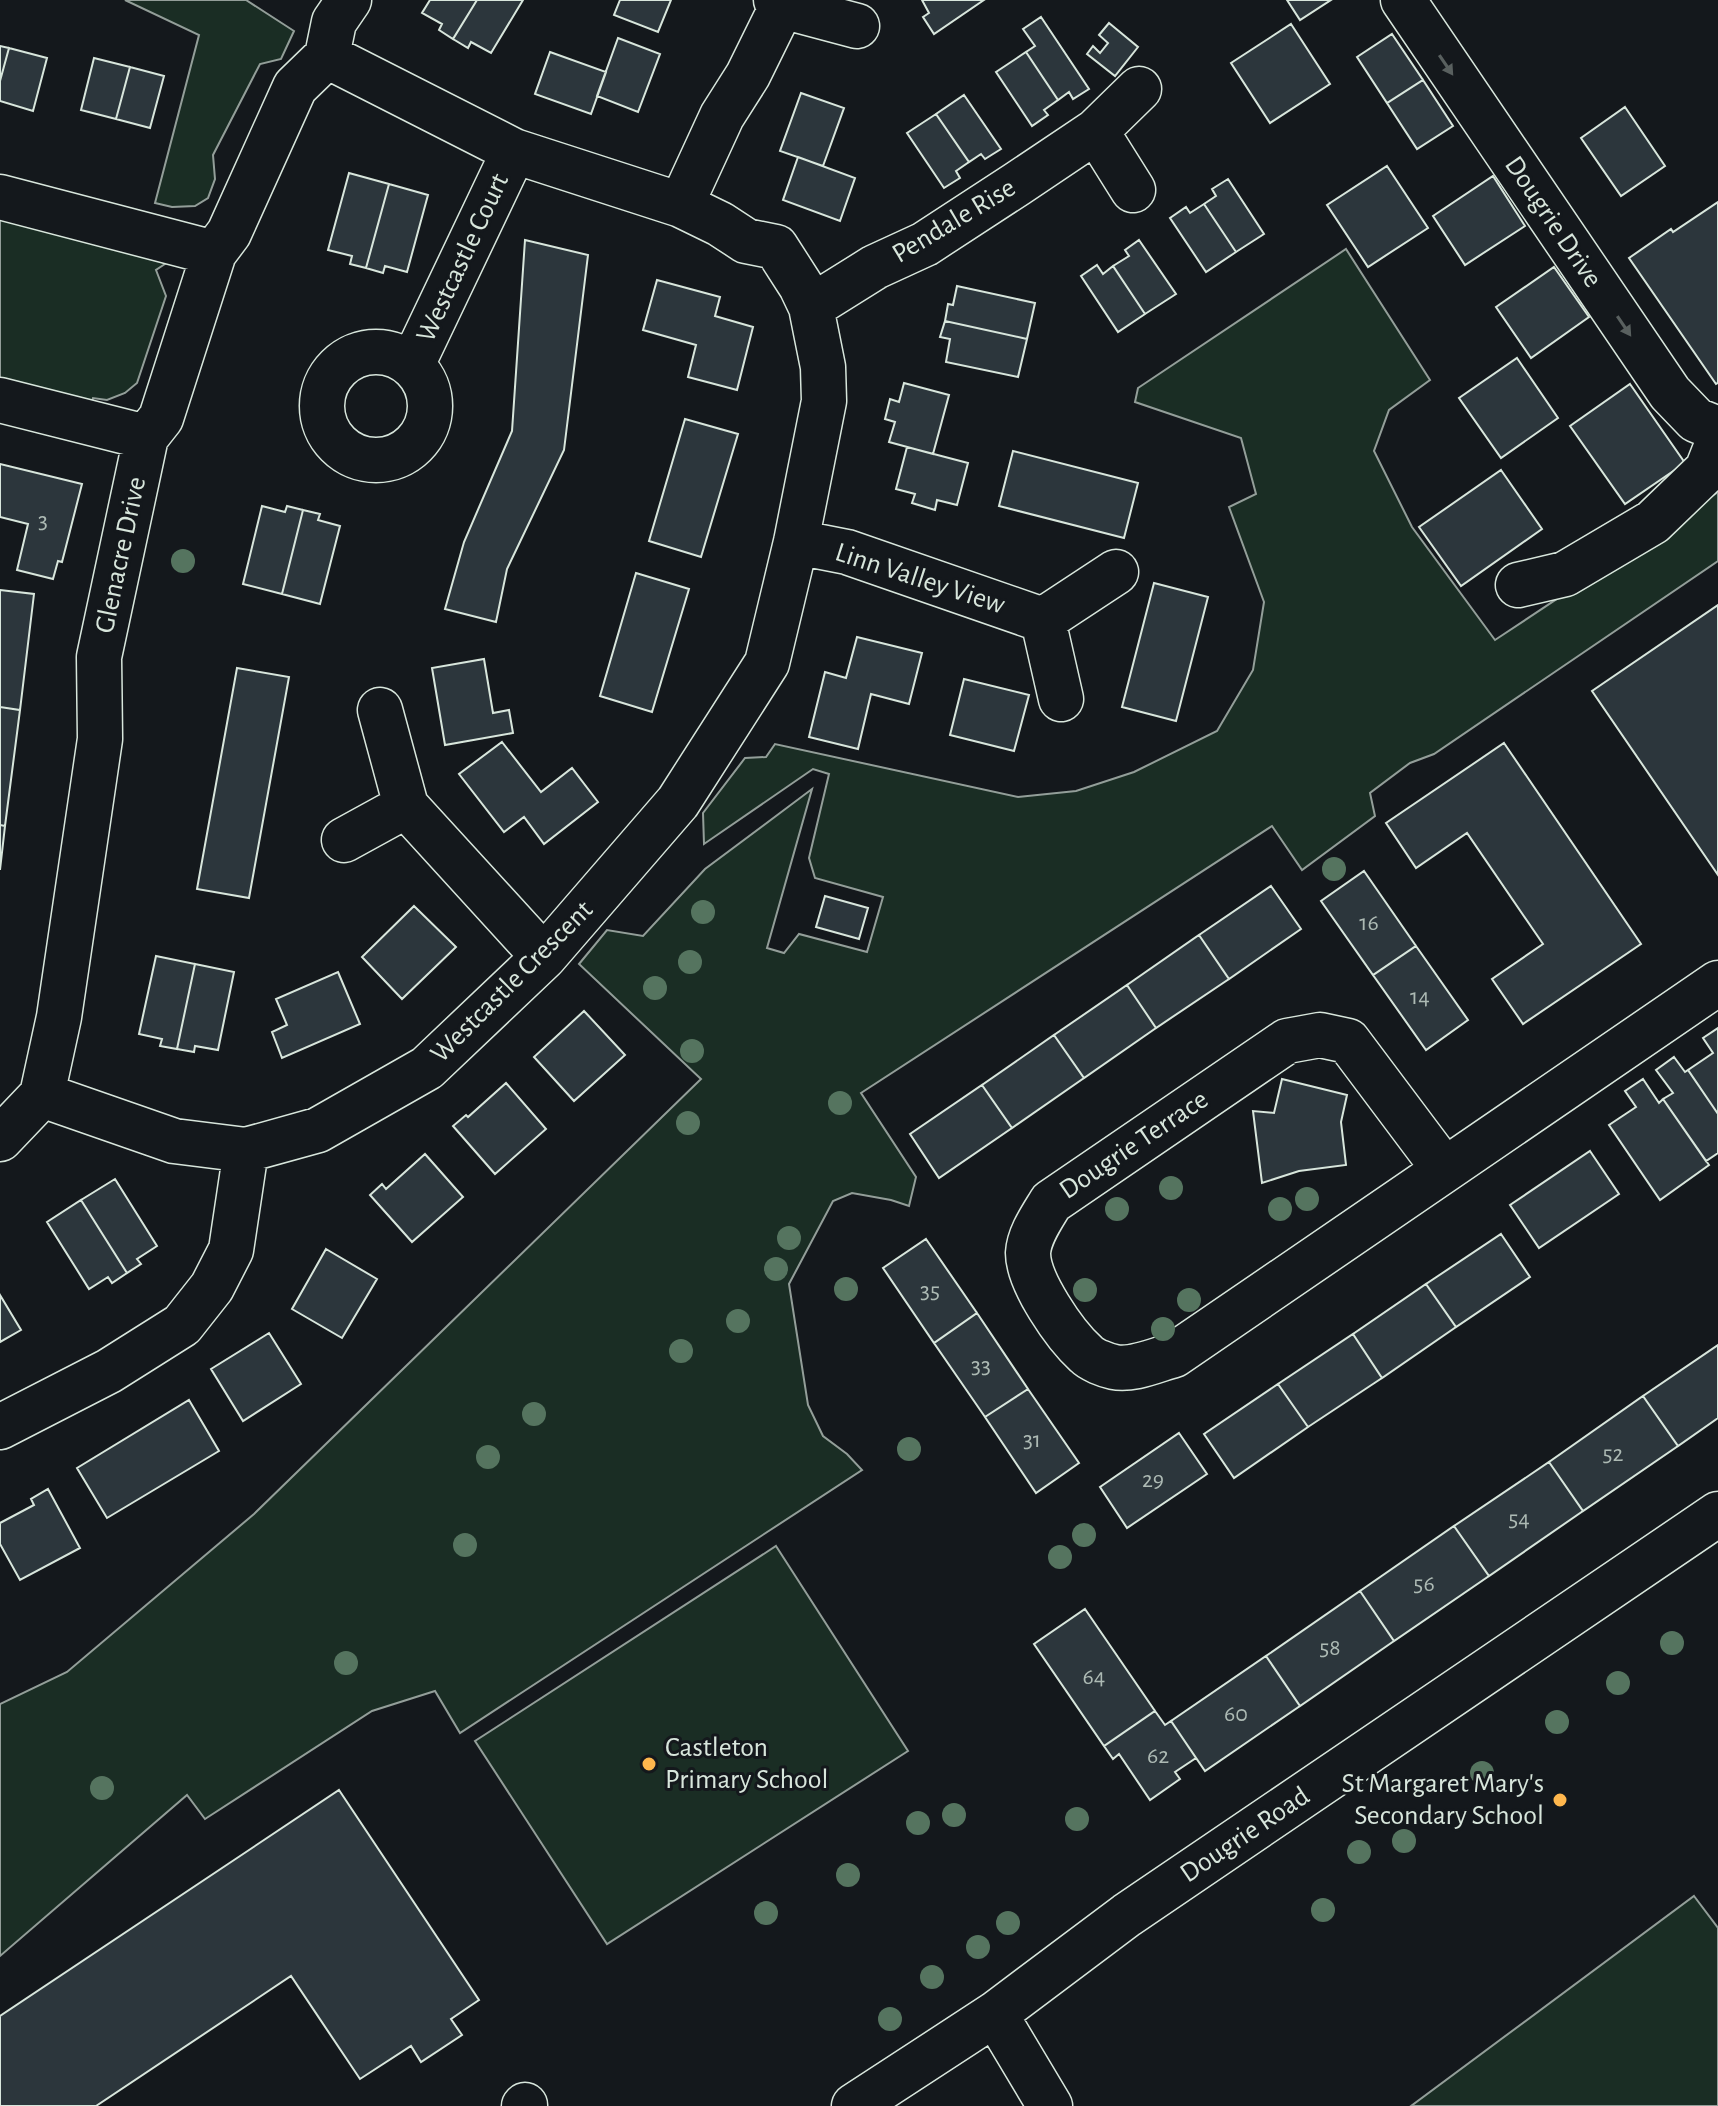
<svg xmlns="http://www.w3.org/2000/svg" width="1718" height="2106" font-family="'Alegreya Sans',sans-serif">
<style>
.green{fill:#1a2d24;stroke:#939e99;stroke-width:2}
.building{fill:#2c363c;stroke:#d8e6dc;stroke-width:2}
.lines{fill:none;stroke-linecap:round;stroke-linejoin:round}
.minor-casing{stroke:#d8e6dc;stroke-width:47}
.minor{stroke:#14181c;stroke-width:44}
.tree{fill:#55745f}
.oneway{fill:#59605f}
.poi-dot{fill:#ffb74d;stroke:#14181c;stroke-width:3}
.labels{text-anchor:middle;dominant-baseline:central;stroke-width:6;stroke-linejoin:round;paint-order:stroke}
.number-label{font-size:24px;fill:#adbab4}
.street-label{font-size:28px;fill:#d8e6dc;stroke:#14181c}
.poi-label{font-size:28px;fill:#d8e6dc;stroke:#14181c;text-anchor:start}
</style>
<rect width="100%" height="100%" fill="#14181c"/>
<path class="green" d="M125,0h121l48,31 -13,28 -21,5 -47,91 2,24 -7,19 -13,8 -23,1 -17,-4 44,-168z
M0,213l154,41 11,10 -9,6 10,26 -29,87 -12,10 -18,7 -14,-2 -3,11 -90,-22z
M1346,249l84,131 -41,30 -15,41 38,76 83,113 223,-148v69l-284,193 -24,9 -40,30 5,23 -73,54 -30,-44 -411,267 55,84 -7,29 -18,-6 -39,-7 -19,8 -44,83 19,121 15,31 24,18 15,16 -402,263 -25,-42 -63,20 -167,108 -18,-24 -187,161v-252l67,-32 187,-158 447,-435 -122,-115 28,-34 36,6 62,-67 107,-80 -45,159 17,5 15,-19 68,18 16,-55 -68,-19 -6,-20 20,-84 -16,-5 -109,75 -1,-31 42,-55 21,-1 9,-13 243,53 58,-6 58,-19 83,-41 36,-61 11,-68 -35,-95 27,-13 -15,-56 -106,-36 3,-14z
M776,1546l132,205 -301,193 -132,-203z
M1694,1896l24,32v178h-307z"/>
<path class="building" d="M430,0h47l-24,39 -14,-9 3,-6 -20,-11z
M477,0h46l-32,53 -20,-11 -3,6 -15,-9z
M620,0h51l-13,32 -44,-17z
M984,0l-50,34 -11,-17 6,-4 -7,-13z
M1287,0h44l-31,20z
M1041,17l48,72 -16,10 -4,-7 -11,8 -32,-48 9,-6 -12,-17z
M1109,23l29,24 -23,29 -28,-22 6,-8 7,7 8,-10 -9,-8z
M1291,24l39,60 -60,39 -39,-60z
M1392,34l31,46 -36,23 -30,-46z
M618,38l42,16 -22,58 -41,-16z
M0,46l9,2 -9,33z
M9,48l38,10 -14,53 -33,-10v-20z
M550,52l56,20 -15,42 -56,-20z
M1026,52l32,48 -14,10 4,5 -16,11 -36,-54z
M94,58l36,9 -14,52 -35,-9z
M130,67l34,9 -14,52 -34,-9z
M1423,80l30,46 -36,23 -30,-46z
M801,93l43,15 -21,58 -43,-15z
M964,95l37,54 -16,10 -4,-5 -12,8 -33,-48z
M1625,107l40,59 -44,30 -40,-58z
M936,114l33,48 -13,9 4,7 -16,10 -37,-55z
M798,157l57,21 -15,43 -57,-21z
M1387,166l41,62 -60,39 -41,-62z
M349,173l40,11 -23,84 -16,-4 2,-8 -24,-6z
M1493,176l32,50 -60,39 -32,-49z
M1228,179l36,55 -28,18 -32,-48 12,-8 -4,-7z
M389,184l39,11 -21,77 -22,-6 -2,7 -17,-5z
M1718,202v181l-2,1 -87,-126 42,-29 2,3z
M1204,204l32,48 -30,20 -36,-54 16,-11 4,6z
M525,240l63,15 -24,195 -57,119 -11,53 -51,-13 19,-67 48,-111z
M1139,240l37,54 -31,20 -32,-48 16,-10 -4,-6z
M1097,265l6,9 10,-8 32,48 -27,18 -37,-56z
M1554,267l35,50 -58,41 -35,-51z
M657,280l63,17 -5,19 38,11 -16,63 -49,-13 8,-32 -53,-15z
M957,286l78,17 -8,36 -82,-18 3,-17 5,1z
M945,321l82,18 -9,38 -72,-15 4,-23 -10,-2z
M1517,358l41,60 -57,40 -42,-60z
M904,383l45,12 -16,59 -44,-12 6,-20 -10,-3 5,-20 9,3z
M1630,384l55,79 -60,41 -55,-78z
M685,419l53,15 -37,123 -52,-16z
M907,447l61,16 -11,42 -20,-5 -2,10 -23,-7 3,-9 -19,-5z
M1013,451l125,32 -14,55 -125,-32z
M0,464l82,20 -20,78 -4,-1 -5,18 -36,-9 11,-46 -28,-7z
M1501,470l41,59 -81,57 -42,-59z
M262,506l23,6 2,-6 16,4 -21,84 -39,-10z
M303,510l17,4 -2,6 22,6 -20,78 -38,-10z
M636,573l53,16 -37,123 -52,-16z
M1154,583l54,14 -32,124 -54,-14z
M0,590l34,4 -14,116 -20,-3z
M1718,605v270l-126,-184z
M857,637l65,16 -13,51 -38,-10 -13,55 -49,-12 16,-65 21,6z
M484,659l9,54 16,-3 4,23 -68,12 -13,-77z
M237,668l52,9 -40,221 -52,-9z
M964,679l65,16 -15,56 -64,-16z
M0,707l20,3 -15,116 -5,-1z
M502,742l39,50 31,-24 26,34 -54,42 -20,-27 -20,15 -45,-58z
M1504,743l137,201 -118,80 -31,-45 51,-35 -76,-111 -51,35 -30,-45z
M0,825l5,1 -5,44z
M1364,871l52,75 -43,29 -52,-74z
M1271,886l30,43 -72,50 -30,-44z
M825,896l43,12 -9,31 -43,-12z
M414,906l42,41 -54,52 -40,-42z
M1199,935l30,44 -73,49 -29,-43z
M1416,946l52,74 -42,30 -53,-75z
M156,956l39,8 -18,85 -17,-3 2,-7 -23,-5z
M195,964l39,8 -16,78 -23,-4 -1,6 -17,-3z
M338,972l22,52 -78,34 -10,-26 15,-7 -11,-26z
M1127,985l29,43 -72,50 -30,-43z
M584,1011l41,44 -51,46 -40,-44z
M1718,1028v86l-30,-44 25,-17 -10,-15z
M1054,1035l30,43 -72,50 -30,-43z
M1674,1057l11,15 3,-2 30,44v39l-12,8 -43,-62 10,-6 -17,-23z
M1282,1079l65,16 -6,27 5,43 -47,6 -37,12 -9,-72 21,2z
M1643,1079l16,24 4,-4 46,66 -49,35 -51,-75 27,-18 -11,-16z
M506,1083l40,46 -51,45 -42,-48 13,-11 2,2z
M982,1085l30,43 -73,50 -29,-44z
M1590,1151l29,43 -80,54 -29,-43z
M425,1154l38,43 -51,45 -42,-47 12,-11 4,5z
M115,1179l42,67 -20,13 4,5 -14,9 -46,-73z
M81,1200l46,73 -15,10 -4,-6 -19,12 -42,-67z
M1501,1234l29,43 -74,50 -30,-43z
M926,1239l51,74 -43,30 -51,-75z
M326,1249l51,30 -35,59 -50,-29z
M1426,1284l30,43 -74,51 -29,-44z
M0,1295l21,35 -21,12z
M977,1313l51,76 -43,28 -51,-74z
M269,1333l32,51 -58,37 -32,-52z
M1353,1334l29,44 -74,49 -30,-43z
M1718,1345v73l-40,28 -35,-50z
M1278,1384l30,43 -74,51 -30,-44z
M1028,1389l51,74 -43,30 -51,-76z
M1643,1396l35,50 -95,65 -34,-49z
M189,1400l30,51 -112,67 -30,-50z
M1179,1433l28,41 -80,54 -27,-41z
M1549,1462l34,49 -94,65 -35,-50z
M48,1489l32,59 -60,32 -20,-36v-21l34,-18 -3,-6z
M1454,1526l35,50 -95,65 -34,-50z
M1360,1591l34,50 -94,65 -34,-50z
M1085,1609l70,102 -51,35 -70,-102z
M1266,1656l34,50 -95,65 -34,-50z
M1155,1711l10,14 6,-4 25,37 -21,14 5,7 -30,21 -31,-46 -6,5 -9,-13z
M339,1790l140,210 -28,19 11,16 -41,27 -10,-16 -51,33 -69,-103 -195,130h-96v-90z"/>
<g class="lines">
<defs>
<path id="minor" d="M776,0l6,6 75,20
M1403,0l267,393 26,27 22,9
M1096,131l37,59
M0,197l214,56
M681,205l41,-89 26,-41 34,-69
M811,307l64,-40 50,-23 92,-60 79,-53 43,-42
M322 406a54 54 0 1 1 108 0a54 54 0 1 1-108 0Z
M412,365l102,-214
M0,400l146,37
M796,542l51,10 196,68
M1518,585l47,-11 88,-52 54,-52 11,-28
M1061,699l-18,-79 73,-48
M380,710l26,96 138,151
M344,840l62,-34
M42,1095l132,46 72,9 72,-20 109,-62 117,-111 134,-155 89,-139 29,-121 28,-141 -1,-34 -12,-60 -10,-21 -25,-39 -30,-6 -26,-17 -39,-19 -167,-54 -187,-95
M0,1139l42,-44 17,-78 41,-278 -1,-82 47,-220 15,-19 53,-165 15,-20 66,-146 32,-31 7,-34 15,-22
M1444,1169l-96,-128 -28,-6 -33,6 -236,161c-9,15 -22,33 -23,51 0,29 37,82 58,101 6,6 19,11 28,13 18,4 42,-7 60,-12l544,-372
M0,1427l109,-56 73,-46 30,-38 19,-37 15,-100
M995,2014l55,92
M524,2106l1,-1
M854,2106l141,-92 132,-99 591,-401"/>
</defs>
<use href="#minor" class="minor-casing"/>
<use href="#minor" class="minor"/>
</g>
<g class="tree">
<circle cx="183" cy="561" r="12"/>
<circle cx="1334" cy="869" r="12"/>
<circle cx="703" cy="912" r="12"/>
<circle cx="690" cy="962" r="12"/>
<circle cx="655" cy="988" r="12"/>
<circle cx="692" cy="1051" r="12"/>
<circle cx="840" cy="1103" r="12"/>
<circle cx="688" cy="1123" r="12"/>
<circle cx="1171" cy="1188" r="12"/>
<circle cx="1307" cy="1199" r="12"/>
<circle cx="1117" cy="1209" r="12"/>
<circle cx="1280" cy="1209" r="12"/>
<circle cx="789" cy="1238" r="12"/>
<circle cx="776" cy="1269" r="12"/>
<circle cx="846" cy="1289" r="12"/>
<circle cx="1085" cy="1290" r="12"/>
<circle cx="1189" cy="1300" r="12"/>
<circle cx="738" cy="1321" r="12"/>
<circle cx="1163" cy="1329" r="12"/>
<circle cx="681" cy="1351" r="12"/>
<circle cx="534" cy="1414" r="12"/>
<circle cx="909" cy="1449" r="12"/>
<circle cx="488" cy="1457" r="12"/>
<circle cx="1084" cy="1535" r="12"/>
<circle cx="465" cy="1545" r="12"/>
<circle cx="1060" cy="1557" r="12"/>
<circle cx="1672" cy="1643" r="12"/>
<circle cx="346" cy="1663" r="12"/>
<circle cx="1618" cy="1683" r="12"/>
<circle cx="1557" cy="1722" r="12"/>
<circle cx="1482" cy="1773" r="12"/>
<circle cx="102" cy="1788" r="12"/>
<circle cx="954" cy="1815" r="12"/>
<circle cx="1077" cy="1819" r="12"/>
<circle cx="918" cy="1823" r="12"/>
<circle cx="1404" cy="1841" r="12"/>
<circle cx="1359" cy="1852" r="12"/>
<circle cx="848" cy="1875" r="12"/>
<circle cx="1323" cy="1910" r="12"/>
<circle cx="766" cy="1913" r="12"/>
<circle cx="1008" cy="1923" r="12"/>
<circle cx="978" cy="1947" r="12"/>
<circle cx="932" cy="1977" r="12"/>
<circle cx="890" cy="2019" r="12"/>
</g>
<defs><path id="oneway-solid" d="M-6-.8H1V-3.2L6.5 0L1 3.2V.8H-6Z" transform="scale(2)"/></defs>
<g class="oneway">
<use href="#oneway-solid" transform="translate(1446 65) rotate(56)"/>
<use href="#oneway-solid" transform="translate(1624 326) rotate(56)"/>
</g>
<g class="poi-dot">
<circle cx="649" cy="1764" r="8"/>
<circle cx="1560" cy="1800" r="8"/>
</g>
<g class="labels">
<g class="number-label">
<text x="43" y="521">3</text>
<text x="1369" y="923">16</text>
<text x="1420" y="997">14</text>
<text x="930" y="1291">35</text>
<text x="981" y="1366">33</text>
<text x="1032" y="1440">31</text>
<text x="1613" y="1454">52</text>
<text x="1153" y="1480">29</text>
<text x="1519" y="1519">54</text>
<text x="1424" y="1584">56</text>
<text x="1330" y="1648">58</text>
<text x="1094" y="1677">64</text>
<text x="1236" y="1714">60</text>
<text x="1158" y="1756">62</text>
</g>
<g class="street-label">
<text transform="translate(954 221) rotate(-31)">Pendale Rise</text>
<text transform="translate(1553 222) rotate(56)">Dougrie Drive</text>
<text transform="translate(463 258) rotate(-65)">Westcastle Court</text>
<text transform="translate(121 555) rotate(-78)">Glenacre Drive</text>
<text transform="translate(920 579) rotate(18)">Linn Valley View</text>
<text transform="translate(512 982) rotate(-45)">Westcastle Crescent</text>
<text transform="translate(1134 1145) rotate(-34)">Dougrie Terrace</text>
<text transform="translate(1245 1835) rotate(-34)">Dougrie Road</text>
</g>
<g class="poi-label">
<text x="665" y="1748">Castleton<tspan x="665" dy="32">Primary School</tspan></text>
<text x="1544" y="1784" text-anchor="end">St Margaret Mary's<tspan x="1544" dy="32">Secondary School</tspan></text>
</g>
</g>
</svg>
